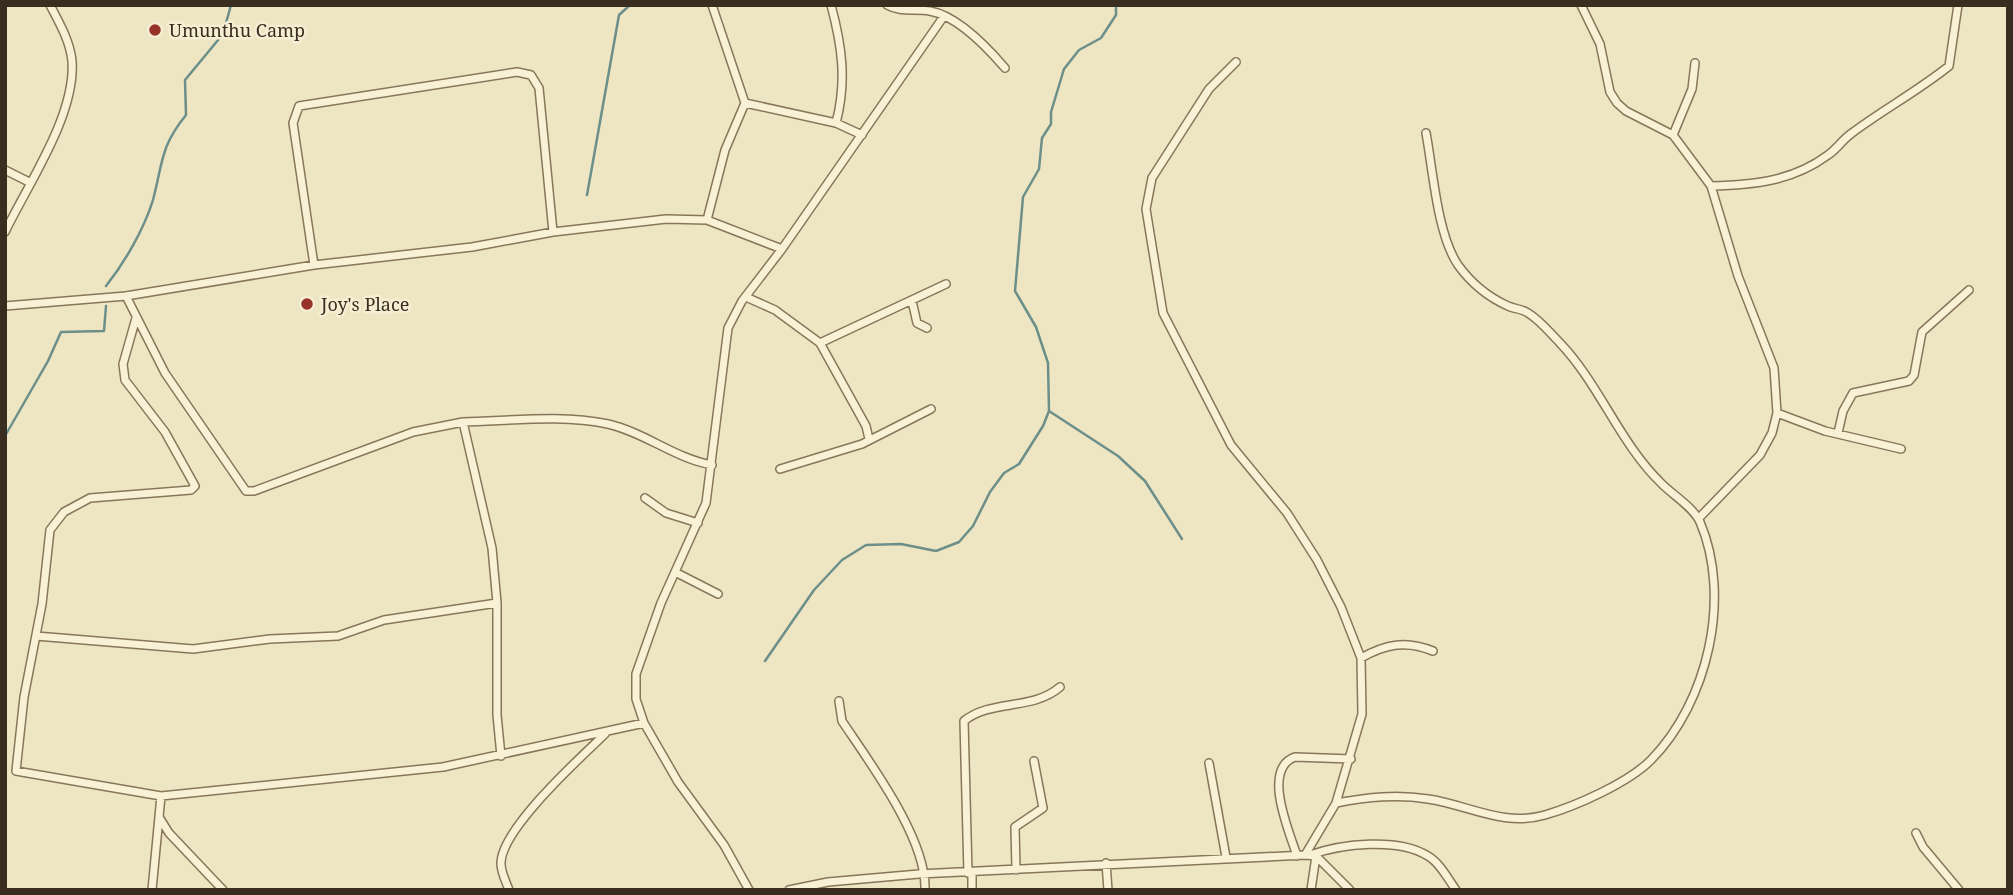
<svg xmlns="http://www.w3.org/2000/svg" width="2013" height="895" font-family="'Noto Serif',serif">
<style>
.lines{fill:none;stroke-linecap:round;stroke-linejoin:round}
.stream{stroke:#6c8f89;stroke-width:2.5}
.street-casing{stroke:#88765a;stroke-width:10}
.street{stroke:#f9f1d6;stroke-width:7}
.poi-dot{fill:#97322a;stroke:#f5eed3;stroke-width:2.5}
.labels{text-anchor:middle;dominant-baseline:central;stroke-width:5;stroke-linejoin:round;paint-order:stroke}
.poi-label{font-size:18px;fill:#382d1e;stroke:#f5eed3;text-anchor:start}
</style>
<rect width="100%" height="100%" fill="#eee5c3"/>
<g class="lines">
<path class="stream" d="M587,195l32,-180 11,-10
M106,286c19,-24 38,-57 47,-86 10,-38 7,-53 33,-85l-1,-35 38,-46 8,-29
M1049,411l69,45 27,25 37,58
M5,436l43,-75 13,-29 43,-1 2,-25
M765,661l49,-71 28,-30 24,-15 35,-1 35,7 23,-9 14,-16 17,-34 14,-19 15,-9 24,-38 6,-15 -1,-48 -12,-36 -21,-36 8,-94 16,-28 3,-31 9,-14v-12l13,-43 15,-19 22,-12 15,-23v-10"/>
<defs>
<path id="street" d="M712,5l33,98
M831,5c11,41 16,76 5,118
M887,5c14,8 28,3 43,6 28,5 57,36 75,57
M1581,5l19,39 10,48 7,11 9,8 47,24 38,51 27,90 36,92 3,45 -5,20 -12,22 -61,63
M1236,62l-27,27 -57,89 -6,31 17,104 68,132 56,68 30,47 24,47 20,51 1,56 -26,89
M1673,135l19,-46 3,-26
M5,170l26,13
M1711,186c43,-1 82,-5 117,-31 9,-6 15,-16 24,-22 32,-24 66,-42 97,-67l9,-61
M707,220l18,-70 20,-47 91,20 26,12
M5,232c23,-48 71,-117 67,-171 -2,-20 -13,-39 -22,-56
M314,265l-21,-142 6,-17 218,-34 14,3 8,13 14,144
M126,296l39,77 81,118h8l159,-59 50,-10
M746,297l29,13 45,33 46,83 3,13
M912,301l5,22 10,5
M5,306l121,-10 188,-31 158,-18 81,-15 113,-13 41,1 75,29 162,-233
M136,318l-13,46 2,16 40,52 30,54 -4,4 -101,8 -26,14 -14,18 -8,74 -18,93 -8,74 145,25 282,-29 201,-44 34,59 46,63 25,45
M820,343l126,-59
M1777,413l48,18 76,18
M1838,433l5,-22 10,-18 56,-12 5,-6 8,-43 47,-42
M780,469l82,-25 69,-35
M645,498l21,15 32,10
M675,572l43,22
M36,636l157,13 77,-10 68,-3 46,-16 113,-17
M1361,658c25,-14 45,-18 72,-7
M839,701l3,20c28,42 85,118 83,169
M644,723l-8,-24v-25l25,-71 45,-100 22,-175 14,-27 40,-52
M501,756l-4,-41v-112l-5,-55 -29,-126c46,-1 99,-8 145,2 38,9 66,34 104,41
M1209,763l17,94
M159,817l10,16 54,57
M1916,833l7,14 36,43
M1305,855l31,-52c32,-6 61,-9 92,-4 41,6 75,28 117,16 31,-9 83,-32 106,-55 57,-58 81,-163 49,-238 -6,-14 -27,-27 -38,-38 -42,-40 -62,-99 -102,-141 -10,-10 -20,-23 -32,-30 -5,-4 -14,-4 -20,-7 -20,-9 -37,-23 -50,-41 -21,-31 -25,-95 -32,-132
M1310,855c31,-11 88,-18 118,1 12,7 20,23 28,34
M1297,856c-7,-23 -36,-87 -2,-99l56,2
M1106,863l2,27
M1016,870l-1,-43 28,-19 -9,-47
M972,872v18
M968,873l-4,-152c27,-22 68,-10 96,-34
M152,890l9,-94
M509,890c-3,-8 -8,-18 -8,-26 -1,-34 79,-106 104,-130
M789,890l39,-8 91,-8 386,-19 11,1 34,34
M1311,890l5,-34"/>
</defs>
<use href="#street" class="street-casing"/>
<use href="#street" class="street"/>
</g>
<g class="poi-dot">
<circle cx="155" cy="30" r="7"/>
<circle cx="307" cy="304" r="7"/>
</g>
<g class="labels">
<g class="poi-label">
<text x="169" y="30">Umunthu Camp</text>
<text x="321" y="304">Joy's Place</text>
</g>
</g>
<rect width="2013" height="895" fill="none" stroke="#382d1e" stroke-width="14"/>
</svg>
